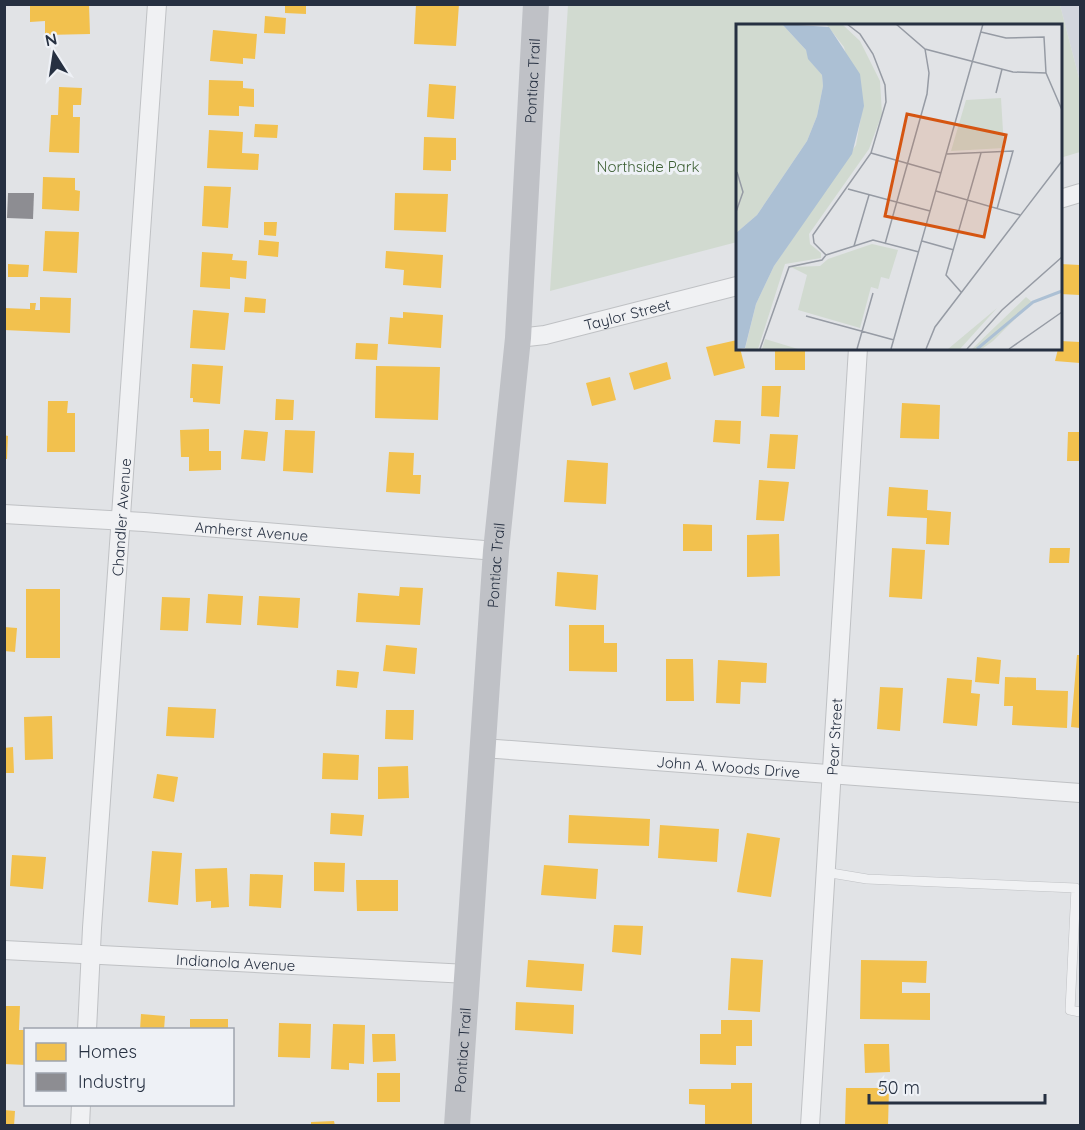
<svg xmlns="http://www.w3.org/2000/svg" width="1085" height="1130" font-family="Quicksand,sans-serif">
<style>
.built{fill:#d2d6dd}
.green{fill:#d1dad0}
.homes{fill:#f2c14e}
.industry{fill:#8d8d92}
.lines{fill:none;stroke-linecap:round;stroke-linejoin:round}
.service-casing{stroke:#bfc1c4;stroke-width:10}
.minor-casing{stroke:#bfc1c4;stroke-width:20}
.service{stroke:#f0f1f3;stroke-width:9}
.minor{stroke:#f0f1f3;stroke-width:18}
.secondary{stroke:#bfc1c6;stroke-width:26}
.labels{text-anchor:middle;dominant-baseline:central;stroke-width:6;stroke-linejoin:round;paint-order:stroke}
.street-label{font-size:15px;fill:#263041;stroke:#eef1f6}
.park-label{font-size:15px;fill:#3b5e32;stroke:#eef1f6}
.inset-river{fill:none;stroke:#acc0d4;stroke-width:3}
.inset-road{fill:none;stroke:#969ba4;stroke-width:1.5}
.view{fill:#d55511;fill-opacity:0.15;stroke:#d55511;stroke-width:3}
.inset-edge{fill:none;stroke:#263041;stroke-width:3}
</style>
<rect width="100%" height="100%" fill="#e1e3e6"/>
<path class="built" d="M1060,5h20v77z"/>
<path class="green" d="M568,5h492l20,77v70l-20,6v-132h-323v216l-187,49z"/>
<path class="homes" d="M30,4h59l1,30 -45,1v-14l-15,1z
M285,4h21v10l-21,-1z
M416,4h43l-3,42 -42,-2z
M265,16l21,2 -1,16 -21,-1z
M213,30l44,4 -2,25 -12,-1v6l-33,-3z
M209,80l34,1v7l11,1v18l-15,-1v10l-31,-1z
M429,84l27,2 -2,33 -27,-2z
M59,87l23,1 -1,17h-8v12h7l-1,36 -30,-1 2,-37h7z
M255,124l23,1 -1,13 -23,-1z
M209,130l34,2 -1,21 17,1 -1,16 -51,-2z
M424,137l32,1v22h-5v11l-28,-1z
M43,177l32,1v12l5,1 -1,20 -37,-2z
M204,186l27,1 -3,41 -26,-2z
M395,193l53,1 -2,38 -52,-2z
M264,222h13l-1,14 -12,-1z
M45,231l34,1 -2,41 -34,-2z
M259,240l20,2 -1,15 -20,-2z
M386,251l57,4 -2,33 -38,-3 1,-15 -19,-2z
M202,252l31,2 -1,6 15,1 -1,18 -16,-2v12l-30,-2z
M8,264l21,1 -1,12h-20z
M1060,264l20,1v30l-20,-1z
M40,297l31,1 -1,35 -66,-3v-22l26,1v-6h6l-1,7h5z
M245,297l21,2 -1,14 -21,-1z
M193,310l36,3 -4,37 -35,-2z
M403,312l40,3 -2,33 -53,-4 2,-27 13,1z
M737,340v8h3l5,20 -31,8 -8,-29z
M1060,341l20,1v21l-25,-2z
M356,343l22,1 -1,16 -22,-1z
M775,348h30v22h-30z
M667,362l4,17 -37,11 -5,-17z
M192,364l31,2 -3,38 -27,-2v-4h-3z
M376,366l64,1 -2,53 -63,-2z
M610,377l6,23 -24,6 -6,-23z
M762,386h19l-2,31 -18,-1z
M276,399l18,1 -1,20h-18z
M48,401h20l-1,12h8v39h-28z
M902,403l38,2 -1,34 -39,-1z
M715,420l26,1 -1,23 -27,-2z
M209,429v22h12v19l-32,1v-14h-8l-1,-27z
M244,430l24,2 -3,29 -24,-2z
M285,430l30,1 -2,42 -30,-2z
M1068,432h12v29h-13z
M770,434l28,1 -3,34 -28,-1z
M4,435l4,1 -1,23h-3z
M389,452l25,1 -1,22h8l-1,19 -34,-2z
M567,460l41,3 -2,41 -42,-2z
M759,480l30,2 -5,39 -28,-1z
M889,487l39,3 -1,20 24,2 -2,33 -23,-1 1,-26 -40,-2z
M683,524l29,1v26h-29z
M779,534l1,42 -33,1v-42z
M892,548l33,2 -3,49 -33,-2z
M1050,548h20l-1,15h-20z
M557,572l41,3 -2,35 -41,-4z
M400,587l23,1 -3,37 -64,-3 2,-29 41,3z
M26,589h34v69h-34z
M208,594l35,2 -2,29 -35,-2z
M259,596l41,2 -2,30 -41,-3z
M162,597l28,1 -2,33 -28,-1z
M569,625h35v18h13v29l-48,-1z
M4,627l13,1 -2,24 -11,-1z
M386,645l31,3 -2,26 -32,-3z
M1077,655h3v73l-9,-1z
M977,657l24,3 -2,24 -24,-2z
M666,659h27l1,42h-28z
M718,660l49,3 -1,20 -25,-1 -1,22 -24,-1z
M337,670l22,2 -2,16 -21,-2z
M1005,677l31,1v12l32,1 -1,37 -55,-3 1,-19h-9z
M947,678l25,2 -1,13 9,1 -3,32 -34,-3z
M880,687l23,1 -3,43 -23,-2z
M168,707l48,2 -2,29 -48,-2z
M386,710h28l-1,30 -28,-1z
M52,716l1,43 -28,1 -1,-43z
M13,747l1,26h-10v-25z
M323,753l36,2 -1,25 -36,-1z
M408,766l1,32 -31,1v-32z
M157,774l21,3 -4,25 -21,-4z
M331,813l33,2 -2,21 -32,-2z
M569,815l81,4 -1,27 -81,-3z
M660,825l59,4 -2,33 -59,-4z
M747,833l33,5 -9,59 -34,-5z
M152,851l30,2 -4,52 -30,-3z
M12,855l34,2 -3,32 -33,-3z
M314,862l31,1 -1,29 -30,-1z
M544,865l54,4 -2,30 -55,-4z
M227,868l2,39 -18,1v-7l-15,1 -1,-33z
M250,874l33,1 -2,33 -32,-2z
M356,880h42v31h-41z
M614,925l29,1 -2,29 -29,-3z
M731,958l32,2 -3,52 -32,-2z
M528,960l56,4 -2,27 -56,-4z
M861,960l66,1 -1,22 -24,-1v11h28v27l-70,-1z
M516,1002l58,3 -1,29 -58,-4z
M4,1006h16l-1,24h7v35l-22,-1z
M141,1014l24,2 -1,14h-24z
M190,1019h38v11h-38z
M721,1020h31v26h-16v19l-36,-1v-30h21z
M279,1023l32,1 -1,34 -32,-1z
M333,1024l32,1 -1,39 -15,-1v7l-18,-1z
M372,1034h23l1,27 -23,1z
M864,1044h25l1,28 -25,1z
M377,1073h23v29h-23z
M731,1083h21v43h-47v-21l-16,-1v-15h42z
M846,1088h43l-1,38h-43z
M4,1110l11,1 -1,15h-10z
M334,1121l1,5h-24v-4z"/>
<path class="industry" d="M8,193h26l-1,26 -26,-1z"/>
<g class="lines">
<defs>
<path id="service" d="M825,872l42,7 209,9 -6,122 10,2"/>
<g id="minor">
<path d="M1060,199l20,-6"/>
<path id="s1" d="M518,338l27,-3 192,-49"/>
<path id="s2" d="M4,514l140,8 352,29"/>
<path id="s3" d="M483,748l597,45"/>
<path id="s4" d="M4,950l464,24"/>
<path id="s5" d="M87,1030l5,-102 65,-924"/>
<path d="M80,1126l1,-22"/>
<path id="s6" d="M810,1126l48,-778"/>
</g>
</defs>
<use href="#service" class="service-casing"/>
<use href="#minor" class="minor-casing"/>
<use href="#service" class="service"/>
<use href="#minor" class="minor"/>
<path class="secondary" id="s7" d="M457,1126l39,-575 22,-213 18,-334"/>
</g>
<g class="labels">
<g class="street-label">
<text stroke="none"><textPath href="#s7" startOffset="1048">Pontiac Trail</textPath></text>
<text stroke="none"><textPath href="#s1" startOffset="112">Taylor Street</textPath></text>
<text stroke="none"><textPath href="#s5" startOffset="514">Chandler Avenue</textPath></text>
<text stroke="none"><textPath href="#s2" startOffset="248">Amherst Avenue</textPath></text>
<text stroke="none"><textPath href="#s7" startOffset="562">Pontiac Trail</textPath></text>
<text stroke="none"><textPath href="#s6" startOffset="390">Pear Street</textPath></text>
<text stroke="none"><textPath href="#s3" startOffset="246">John A. Woods Drive</textPath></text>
<text stroke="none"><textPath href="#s4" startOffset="232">Indianola Avenue</textPath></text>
<text stroke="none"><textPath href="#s7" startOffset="76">Pontiac Trail</textPath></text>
</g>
<g class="park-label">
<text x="648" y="166">Northside Park</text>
</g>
</g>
<g transform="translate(736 24)">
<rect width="326" height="326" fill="#e1e3e6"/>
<path d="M0,0h46l24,26 3,9 13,16 1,11 -6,30 -10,25 -50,74 -21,18zM90,0h16l18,17 20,40 2,33 -13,35 -60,85 1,10 11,9v5l-36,6 -27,85h-13l11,-45 18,-38 82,-121 5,-28 -17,-70zM265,74l3,50 -53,3 15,-51zM136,220l26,6 -9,29 -8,-2 -3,12 -7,-2 -11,41 -62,-18 9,-35 -16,-8 29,-1 8,-7zM290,273l6,5 -39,39 -11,8h-10zM261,284l-37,41h-12zM29,315l33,10h-36z" fill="#d1dad0"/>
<path d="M46,0l47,3 31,47 4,32 -12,48 -78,112 -18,38 -11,44 -9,1v-116l21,-18 50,-74 10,-25 6,-30 -1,-11 -14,-16 -2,-9z" fill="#acc0d4"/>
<path class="inset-river" d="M241,325l56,-47 29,-11"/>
<path class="inset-road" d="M160,0l29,25 88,23 33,1 16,37M245,8l25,6 38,-1 2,36M260,69l6,-24M135,129l70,20M211,130l66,-3 -16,58M112,165l82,22M200,167l84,24M0,188l7,-20 -6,-20M186,217l32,9M149,220l42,-150 2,-21 -4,-24M118,222l15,-51M90,231l-12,-12 -1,-8 58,-82 15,-51 -1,-17 -12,-31 -13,-20 -13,-10M90,231l47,-15 46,12M225,268l-15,-17 35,-122M70,292l88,24M24,325l29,-82 33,-7 4,-5M121,325l16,-56M155,325l92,-325M190,325l9,-22 127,-166M231,325l35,-39 60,-53M273,325l53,-37"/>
<path class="view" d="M171,90l99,21 -22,102 -99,-21z"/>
<rect width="326" height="326" class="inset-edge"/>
</g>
<rect width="1085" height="1130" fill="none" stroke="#263041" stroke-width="12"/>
<rect x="24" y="1028" width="210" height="78" fill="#eef1f6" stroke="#9ea4ae" stroke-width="1.5"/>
<rect x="36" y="1043" width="30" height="18" fill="#f2c14e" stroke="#9ea4ae" stroke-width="1.5"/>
<text x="78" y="1058" font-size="18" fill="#263041">Homes</text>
<rect x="36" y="1073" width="30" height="18" fill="#8d8d92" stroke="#9ea4ae" stroke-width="1.5"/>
<text x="78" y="1088" font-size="18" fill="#263041">Industry</text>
<g transform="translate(54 54) rotate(348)" stroke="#eef1f6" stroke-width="4.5" paint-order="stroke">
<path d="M0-4.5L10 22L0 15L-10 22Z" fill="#263041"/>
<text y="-9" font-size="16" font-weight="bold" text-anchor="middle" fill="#263041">N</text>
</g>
<path d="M869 1094v9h176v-9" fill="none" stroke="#263041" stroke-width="3"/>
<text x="878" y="1094" font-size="18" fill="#263041" stroke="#eef1f6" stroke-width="4.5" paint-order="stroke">50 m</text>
</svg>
